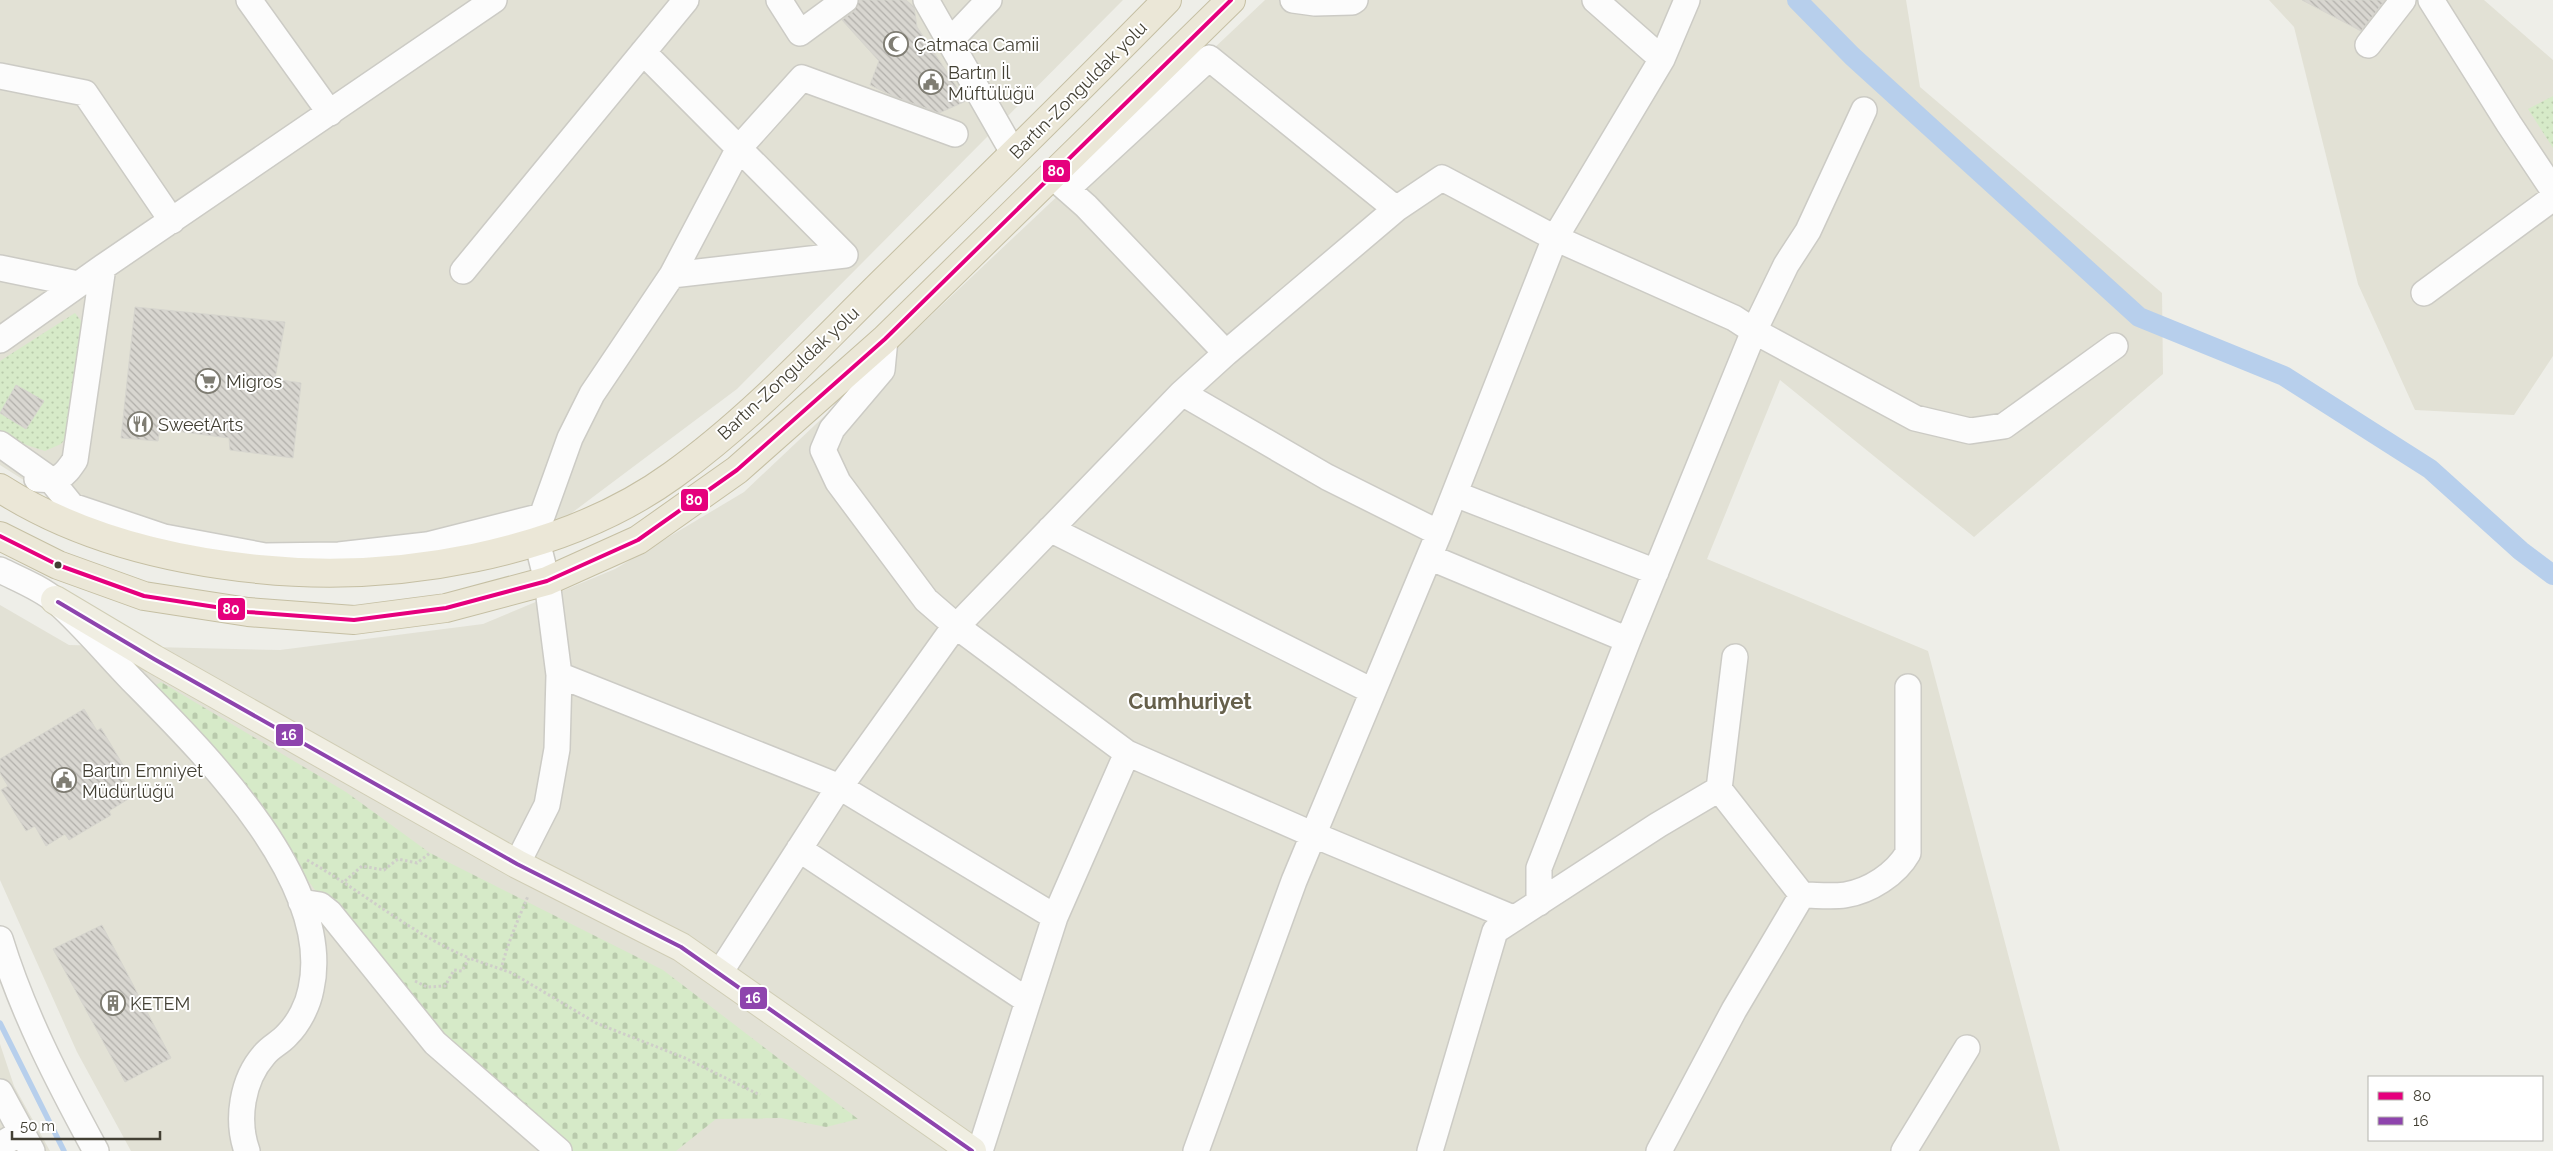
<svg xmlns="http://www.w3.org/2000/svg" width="2553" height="1151" font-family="Raleway,sans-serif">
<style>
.residential{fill:#e2e1d5}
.cemetery{fill:url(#cemetery-stones)}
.park{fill:url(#park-dots)}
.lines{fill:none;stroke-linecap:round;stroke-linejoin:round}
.stream{stroke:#b7cfec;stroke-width:5.5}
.canal{stroke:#b7cfec;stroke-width:20}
.building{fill:url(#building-back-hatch);stroke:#d6d5ce}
.minor-casing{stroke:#cccbc5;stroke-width:28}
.major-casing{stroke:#d0cdb5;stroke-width:30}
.highway-casing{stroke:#c5bfa3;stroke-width:30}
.path{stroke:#cfcec9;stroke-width:3;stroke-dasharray:2.5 2.5;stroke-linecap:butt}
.minor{stroke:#fcfcfc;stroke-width:25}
.major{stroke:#f0eee2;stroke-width:28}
.highway{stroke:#ebe7d7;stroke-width:28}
.bus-1-casing{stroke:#fff;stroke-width:8}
.bus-2-casing{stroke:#fff;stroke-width:8}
.bus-1{stroke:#e5007d;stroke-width:4}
.bus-2{stroke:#8e44ad;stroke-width:4}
.bus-dot{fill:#434034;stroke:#fff;stroke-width:2}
.labels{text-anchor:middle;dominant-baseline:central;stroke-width:4;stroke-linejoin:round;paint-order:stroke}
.poi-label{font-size:18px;fill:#434034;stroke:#fff;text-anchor:start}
.street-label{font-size:18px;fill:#434034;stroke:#fff}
.district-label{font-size:22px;font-weight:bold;fill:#66604b;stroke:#fff}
.line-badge{stroke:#fff;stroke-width:2}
.badge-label{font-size:14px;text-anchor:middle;font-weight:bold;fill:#fff}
</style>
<defs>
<pattern id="cemetery-stones" width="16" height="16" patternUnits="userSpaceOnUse" patternTransform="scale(1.25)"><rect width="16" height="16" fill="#d6eac8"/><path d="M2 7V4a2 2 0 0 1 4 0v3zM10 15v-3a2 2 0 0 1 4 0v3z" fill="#b9caac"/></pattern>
<pattern id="park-dots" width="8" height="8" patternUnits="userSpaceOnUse" patternTransform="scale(1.25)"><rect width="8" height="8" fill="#d6eac8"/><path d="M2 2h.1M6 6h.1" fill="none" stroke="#b9caac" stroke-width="1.8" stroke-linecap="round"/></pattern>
<pattern id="building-back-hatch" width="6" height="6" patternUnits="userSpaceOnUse" patternTransform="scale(1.25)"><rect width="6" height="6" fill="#d8d6d0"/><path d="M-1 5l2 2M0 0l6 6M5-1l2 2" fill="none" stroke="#b1afaa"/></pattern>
</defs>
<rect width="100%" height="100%" fill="#eeeee8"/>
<path class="residential" d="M0,0h1123l-386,389 -172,129 -118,34 -113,11 -176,-38 -128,-41 -30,-19z
M1265,0h641l14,87 242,206 1,81 -189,163 -194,-157 -73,179 221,92 132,500h-1929l-54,-99 -77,-172v-275l69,40 211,5 203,-26 132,-55 129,-77z
M2269,0h215l69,60v296l-39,59 -99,-5 -57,-126 -64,-257z
M0,1044l14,42 36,65h-50z"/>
<path class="cemetery" d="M161,682l185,110 84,61 233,117 195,149 -32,8 -45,-9 -65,1 -40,32h-107l-126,-111 -116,-134 -62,-83 -109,-134v-4z"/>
<path class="park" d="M2553,96v52l-25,-39z
M75,313l6,8 -3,62 -8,50 -9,11 -16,7 -34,-11 -11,-9v-70z"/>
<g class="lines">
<path class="stream" d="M0,1023l64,128"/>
<path class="canal" d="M1797,0l55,56 287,261 145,59 146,93 91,82 32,24"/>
</g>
<path class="building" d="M859,0h47l8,7 3,20 49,74 -27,12 -46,-17 -23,-11 9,-24 -37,-41 12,-9z
M2302,0h83l-24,31z
M135,307l150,15 -10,57 26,4 -8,75 -63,-8 -1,-12 -69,-9 -2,12 -37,-3z
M16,385l28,16 -18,28 -26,-16z
M84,709l13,22 4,-3 25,42 -6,3 13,23 -24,15 2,4 -42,25 -4,-6 -19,12 -11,-20 -9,5 -25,-41 7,-4 -8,-13v-14z
M102,925l69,133 -46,24 -72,-133z"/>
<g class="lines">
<defs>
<path id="minor" d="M249,0l81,113
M779,0l21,33 45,-33
M926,0l88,154
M1293,0l22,3 37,-1 3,-2
M1595,0l67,59
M2431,0l78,124 44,66
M950,41l39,-41
M2368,45l35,-45
M643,52l202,203
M0,76l85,17 87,128
M1052,176l34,30 140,147 -44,40 145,84 112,56
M1067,189l142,-131 187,151
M0,268l78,16
M463,271l223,-271
M672,275l173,-20
M2424,293l129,-95
M885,339l-3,31 -50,59 -9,21 15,32 88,118 30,26 171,127 -72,164
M0,340l103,-73 391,-267
M1226,353l170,-144 46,-31 113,60 179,80 20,13 161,87 55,13 34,-5 111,-80
M0,444l51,36 21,26 92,31 101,19 74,-1 88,-10 115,-29 28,-78 22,-44 80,-119 67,-127 63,-70 153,56
M37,479c22,2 26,-1 38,-19l28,-193
M1455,494l201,78
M1050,529l322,162
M1429,557l199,83
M0,570c18,9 41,18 56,31 27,24 51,53 76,79 69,70 203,201 179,309 -3,16 -12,34 -24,46 -7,8 -17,12 -23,20 -22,25 -28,65 -17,96
M559,675l281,112 215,130 -75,234
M1127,753l187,82 199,83
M1719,789l16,-132
M799,849l229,152
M517,864l30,-59 10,-56 2,-74 -12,-94 -10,-40
M1802,895c14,0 29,2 43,0 25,-4 51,-21 63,-42v-166
M301,902l19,3 10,8 105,130 124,108
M1539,903v-35l89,-228 126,-309 32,-66 22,-34 56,-121
M0,939c23,75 59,144 96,212
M719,974l113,-176 118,-165 232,-240
M0,1092l32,59
M0,1145l22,-13
M1196,1151l98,-270 145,-348 116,-295 107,-179 25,-59
M1430,1151l65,-220 163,-106 61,-36 83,106 -68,115 -75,141
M1904,1151l63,-103"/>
<path id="major" d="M55,600l99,59 363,205 164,83 291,204"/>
<path id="highway" d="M0,488c76,49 169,72 258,81 136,14 303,-13 415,-94 78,-56 143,-127 211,-194 95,-93 190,-186 283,-281
M0,536l58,29 86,31 104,16 106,8 92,-12 101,-27 91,-41 99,-70 148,-131 346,-339"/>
</defs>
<use href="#minor" class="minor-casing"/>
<use href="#major" class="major-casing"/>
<use href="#highway" class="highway-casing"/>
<path class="path" d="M307,860c55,31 103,73 162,98
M345,881l17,-15 22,4 14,-11 19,4 13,-10
M501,970c6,-26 17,-50 27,-74
M415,981l12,6 18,-1 9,-16 8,1 7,-13 43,15 84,50 89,35 75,37"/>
<use href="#minor" class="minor"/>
<use href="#major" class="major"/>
<use href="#highway" class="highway"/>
<defs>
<path id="bus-1" d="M0,536l58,29 86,31 104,16 106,8 92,-12 101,-27 91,-41 99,-70 148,-131 346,-339"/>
<path id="bus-2" d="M58,602l96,57 363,205 164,83 291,204"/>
</defs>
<use href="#bus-1" class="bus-1-casing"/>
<use href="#bus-2" class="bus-2-casing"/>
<use href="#bus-1" class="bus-1"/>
<use href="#bus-2" class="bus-2"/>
</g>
<defs>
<symbol id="mosque-ring" viewBox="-11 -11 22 22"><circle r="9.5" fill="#fff" stroke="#7f7d73" stroke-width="1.5"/><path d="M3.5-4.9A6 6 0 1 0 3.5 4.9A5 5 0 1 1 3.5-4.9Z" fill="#7f7d73"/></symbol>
<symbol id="civic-ring" viewBox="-11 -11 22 22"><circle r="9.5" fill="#fff" stroke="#7f7d73" stroke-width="1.5"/><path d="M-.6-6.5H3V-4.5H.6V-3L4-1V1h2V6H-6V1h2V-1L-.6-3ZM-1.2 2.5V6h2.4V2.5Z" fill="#7f7d73"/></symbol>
<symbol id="supermarket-ring" viewBox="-11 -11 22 22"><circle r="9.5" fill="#fff" stroke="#7f7d73" stroke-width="1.5"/><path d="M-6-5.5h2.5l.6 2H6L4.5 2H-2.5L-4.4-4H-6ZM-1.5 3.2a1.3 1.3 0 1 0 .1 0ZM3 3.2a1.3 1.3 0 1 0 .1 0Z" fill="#7f7d73"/></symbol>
<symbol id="restaurant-ring" viewBox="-11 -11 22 22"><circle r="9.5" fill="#fff" stroke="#7f7d73" stroke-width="1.5"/><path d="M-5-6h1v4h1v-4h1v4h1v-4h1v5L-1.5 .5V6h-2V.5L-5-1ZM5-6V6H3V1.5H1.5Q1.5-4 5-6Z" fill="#7f7d73"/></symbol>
<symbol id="building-ring" viewBox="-11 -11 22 22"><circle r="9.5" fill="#fff" stroke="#7f7d73" stroke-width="1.5"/><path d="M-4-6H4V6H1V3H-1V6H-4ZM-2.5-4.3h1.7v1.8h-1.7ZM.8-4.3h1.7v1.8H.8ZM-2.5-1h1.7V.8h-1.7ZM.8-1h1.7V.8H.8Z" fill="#7f7d73"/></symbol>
</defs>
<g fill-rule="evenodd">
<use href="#mosque-ring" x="882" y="30" width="28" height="28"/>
<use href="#civic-ring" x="917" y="68" width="28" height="28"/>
<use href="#supermarket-ring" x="194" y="367" width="28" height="28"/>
<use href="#restaurant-ring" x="126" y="410" width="28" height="28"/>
<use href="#civic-ring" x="50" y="766" width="28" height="28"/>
<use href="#building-ring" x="99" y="989" width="28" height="28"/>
</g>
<circle class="bus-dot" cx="58" cy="565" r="4.5"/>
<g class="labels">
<g class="poi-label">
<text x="914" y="44">Çatmaca Camii</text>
<text x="948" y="72">Bartın İl<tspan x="948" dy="21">Müftülüğü</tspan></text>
<text x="226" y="381">Migros</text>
<text x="158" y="424">SweetArts</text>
<text x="82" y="770">Bartın Emniyet<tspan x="82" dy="21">Müdürlüğü</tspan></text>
<text x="130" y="1003">KETEM</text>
</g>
<g class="street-label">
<text transform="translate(1078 90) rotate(-45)">Bartın-Zonguldak yolu</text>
<text transform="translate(788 373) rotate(-43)">Bartın-Zonguldak yolu</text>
</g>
<g class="district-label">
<text x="1190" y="701">Cumhuriyet</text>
</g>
</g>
<g class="line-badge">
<rect x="1042" y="159" width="29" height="24" rx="5" fill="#e5007d"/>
<rect x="680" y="488" width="29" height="24" rx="5" fill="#e5007d"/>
<rect x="217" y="597" width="29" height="24" rx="5" fill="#e5007d"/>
<rect x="275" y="723" width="29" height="24" rx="5" fill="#8e44ad"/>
<rect x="739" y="986" width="29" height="24" rx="5" fill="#8e44ad"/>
</g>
<g class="badge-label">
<text x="1056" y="176">80</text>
<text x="694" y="505">80</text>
<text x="231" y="614">80</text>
<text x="289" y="740">16</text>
<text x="753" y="1003">16</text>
</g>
<rect x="2368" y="1076" width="175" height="65" fill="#ffffff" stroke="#b4b3ae"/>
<rect x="2378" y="1092" width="25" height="8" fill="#e5007d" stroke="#b4b3ae"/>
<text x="2413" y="1101" font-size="15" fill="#434034">80</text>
<rect x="2378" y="1117" width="25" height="8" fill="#8e44ad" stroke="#b4b3ae"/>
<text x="2413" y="1126" font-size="15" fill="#434034">16</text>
<path d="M12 1131v8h148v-8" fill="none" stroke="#434034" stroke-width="2.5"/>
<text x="20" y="1131" font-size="15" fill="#434034" stroke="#ffffff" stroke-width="4" paint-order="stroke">50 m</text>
</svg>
